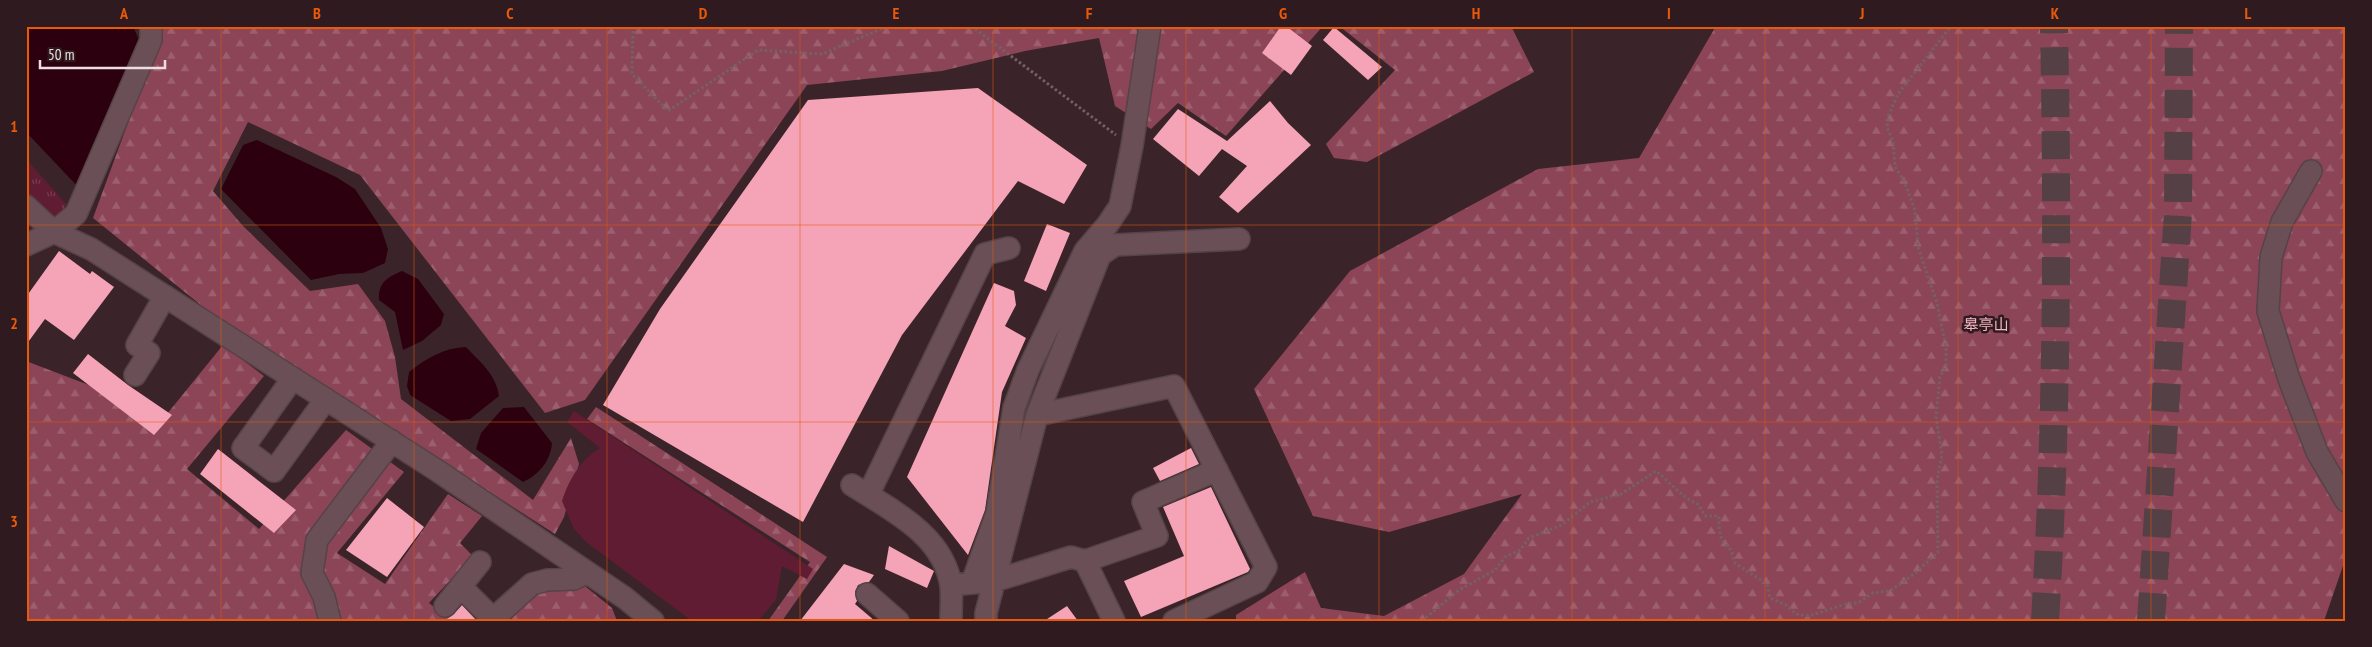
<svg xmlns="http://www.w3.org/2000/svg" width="2372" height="647" font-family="'PT Sans Narrow','Noto Sans SC',sans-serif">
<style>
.grass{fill:url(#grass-tufts)}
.forest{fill:url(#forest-firs)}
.pitch{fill:#601c32}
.water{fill:#2d000f}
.building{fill:#f5a3b6}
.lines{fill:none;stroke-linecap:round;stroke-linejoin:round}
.highway-tunnel{stroke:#554045;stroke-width:28;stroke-dasharray:28 14;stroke-linecap:butt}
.minor-casing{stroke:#554348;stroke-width:24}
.path{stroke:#756165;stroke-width:3;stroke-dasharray:2.5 2.5;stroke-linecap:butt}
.minor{stroke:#6a5056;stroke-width:21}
.grid{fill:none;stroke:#e8590c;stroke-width:1;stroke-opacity:0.55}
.labels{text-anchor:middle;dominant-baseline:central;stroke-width:5;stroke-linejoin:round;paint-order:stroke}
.park-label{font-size:15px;fill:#f8b6c5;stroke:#2f1a1f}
.neatline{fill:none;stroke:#e8590c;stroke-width:2}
.grid-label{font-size:16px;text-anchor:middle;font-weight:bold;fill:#e8590c}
</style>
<defs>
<pattern id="grass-tufts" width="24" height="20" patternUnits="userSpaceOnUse" patternTransform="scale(1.25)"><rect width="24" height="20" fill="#601c32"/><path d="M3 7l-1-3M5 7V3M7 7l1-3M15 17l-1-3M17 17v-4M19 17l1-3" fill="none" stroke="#773d4f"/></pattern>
<pattern id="forest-firs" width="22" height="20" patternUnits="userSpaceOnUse" patternTransform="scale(1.25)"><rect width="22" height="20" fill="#8c4457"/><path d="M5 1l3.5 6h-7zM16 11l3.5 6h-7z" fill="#9c5f6f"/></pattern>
</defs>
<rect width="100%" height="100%" fill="#3a2429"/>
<path class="grass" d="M26,159l40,45 -3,13 -37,9z"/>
<path class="forest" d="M161,26h1162l-97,110 -48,-33 -27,26 -36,-23 -16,-68 -74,13 -83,20 -135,14 -222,315 -40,13 -185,-238 -112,-53 -35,69 30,35 67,65 48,-7 27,37 10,36 6,42 132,101 38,-62 8,26 -15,53 -9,17 -348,-224 -114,-92 69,-188z
M1339,26h172l23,46 -167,90 -33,-4 -8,-14 69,-74z
M1716,26h630v531l-22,64h-1088v-6l69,-43 16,36 63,8 80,-42 58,-80 -133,38 -76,-16 -59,-127 96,-118 188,-102 101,-11z
M223,345l41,31 -77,93 72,60 87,-99 58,42 -67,81 48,31 63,-90 34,22 -22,27 13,13 -44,47 22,18h-425v-260l68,26 60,43z
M596,407l231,150 -45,64h-14l42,-59 -223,-143z
M586,587l26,21 5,13h-108l29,-29z"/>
<path class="pitch" d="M574,411l239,158 -6,10 -25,-13 -6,34 -18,21h-66l-106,-79 -12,-13 -12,-28c7,-21 18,-41 38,-53l-33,-26z"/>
<path class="water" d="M26,26h107l6,14 -59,149 -54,-57z
M257,140l79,37 19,12 26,39 7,21 -3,14 -22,10 -24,1 -28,6 -90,-91 22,-44z
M402,271l16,8 26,35 -3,11 -19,16 -19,9 -8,-38 -16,-12c-1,-18 9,-23 23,-29z
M466,347c14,15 30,27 33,49l-29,23 -19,2 -41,-26 -3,-9 2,-14c18,-14 34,-24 57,-25z
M524,407l28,36c-1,17 -13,32 -29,39l-47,-33 5,-16 22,-25z"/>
<path class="building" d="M1281,26h5l26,20 -21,29 -29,-22z
M1334,27l48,40 -14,13 -45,-40z
M978,88l109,77 -23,39 -46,-23 -116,154 -99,187 -200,-117 57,-96 148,-209z
M1270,101l18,22 23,22 -73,68 -19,-16 28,-31 -25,-17 -23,27 -46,-37 25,-30 49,32z
M1047,224l23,9 -24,58 -22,-10z
M59,251l31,23 2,-3 22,16 -40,53 -29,-21 -19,26v-48z
M994,283l20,8 2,14 -11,21 21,12 -24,54 -17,118 -17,45 -61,-78z
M88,354l40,31 44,30 -18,20 -81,-62z
M1191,448l8,16 -39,17 -7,-13z
M218,449l78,61 -22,23 -74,-59z
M1211,487l39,82 -2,3 -107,45 -17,-36 60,-25 -21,-49z
M387,498l37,29 -37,50 -41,-27z
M889,546l45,25 -7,17 -42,-19z
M844,564l30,11 -5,7 -11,3 -3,7 2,9 -2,3 20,17h-75z
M462,605l15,16h-33l10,-7z
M1067,606l11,15h-34z"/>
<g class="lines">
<path class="highway-tunnel" d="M2045,621c12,-198 13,-397 9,-595
M2151,621l27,-408 1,-187"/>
<defs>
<path id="minor" d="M2311,171l-29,51 -11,35 -3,54 21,68 28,73 29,49
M26,206l28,26 37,17 347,222 187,127 28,23
M26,245l28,-13 22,-18 75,-174v-14
M135,375l14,-22 -12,-8 28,-49
M293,378l-50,70 31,23 52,-72
M1037,415l137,-29 92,181 -9,15 -83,39
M852,485c39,25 92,50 99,101 1,11 0,23 0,35
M868,495l117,-241 24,-6
M1085,561l72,-25 -14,-34 74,-32
M972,583l25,-70 17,-105 14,-38 57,-119 23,-27 12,-18 12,-60 18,-120
M951,585l43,-4 77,-24 14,4 29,60
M461,587l32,32 39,-35 15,-4 27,-1 13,-7
M867,594l31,27
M445,606l35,-44
M330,621l-6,-24 -12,-24 5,-33 75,-99
M986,621v-8l51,-198 63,-160 15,-10 124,-6"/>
</defs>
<use href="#minor" class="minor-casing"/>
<path class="path" d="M633,26l-1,48 36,37 90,-61 64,4 66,-28
M971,26l145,109
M1422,621l37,-31 36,-20 10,-13 15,-7 9,-12 33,-13 28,-23 31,-8 35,-23c14,11 26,27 42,33l7,12h14v13l3,12 9,9 4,13 32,21 3,14 16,7 10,9 13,2 37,-12 12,-1 15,-10 17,-2 24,-17 24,-22 -1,-72 5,-25 -6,-38 4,-40 6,-11v-19l-9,-44 -19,-56 -3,-37 -11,-29 -9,-14 -2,-27 -6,-12 2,-14 9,-20 53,-68"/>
<use href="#minor" class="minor"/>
</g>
<path class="grid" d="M221,26v595M414,26v595M607,26v595M800,26v595M993,26v595M1186,26v595M1379,26v595M1572,26v595M1765,26v595M1958,26v595M2151,26v595M26,225h2320M26,422h2320"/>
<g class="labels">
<g class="park-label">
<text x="1986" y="324">皋亭山</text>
</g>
</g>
<rect width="2372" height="647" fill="none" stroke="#2f1a1f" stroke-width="55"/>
<path d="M40 60v8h125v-8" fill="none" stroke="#eddee1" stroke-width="2.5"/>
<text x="48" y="60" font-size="15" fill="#eddee1" stroke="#2f1a1f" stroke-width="4" paint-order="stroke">50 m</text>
<rect x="28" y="28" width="2316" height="592" class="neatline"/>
<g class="grid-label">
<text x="124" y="19">A</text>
<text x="317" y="19">B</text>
<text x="510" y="19">C</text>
<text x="703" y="19">D</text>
<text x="896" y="19">E</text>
<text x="1089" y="19">F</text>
<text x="1283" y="19">G</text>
<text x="1476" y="19">H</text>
<text x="1669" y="19">I</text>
<text x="1862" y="19">J</text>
<text x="2055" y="19">K</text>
<text x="2248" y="19">L</text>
<text x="14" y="132">1</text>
<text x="14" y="329">2</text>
<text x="14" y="527">3</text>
</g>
</svg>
